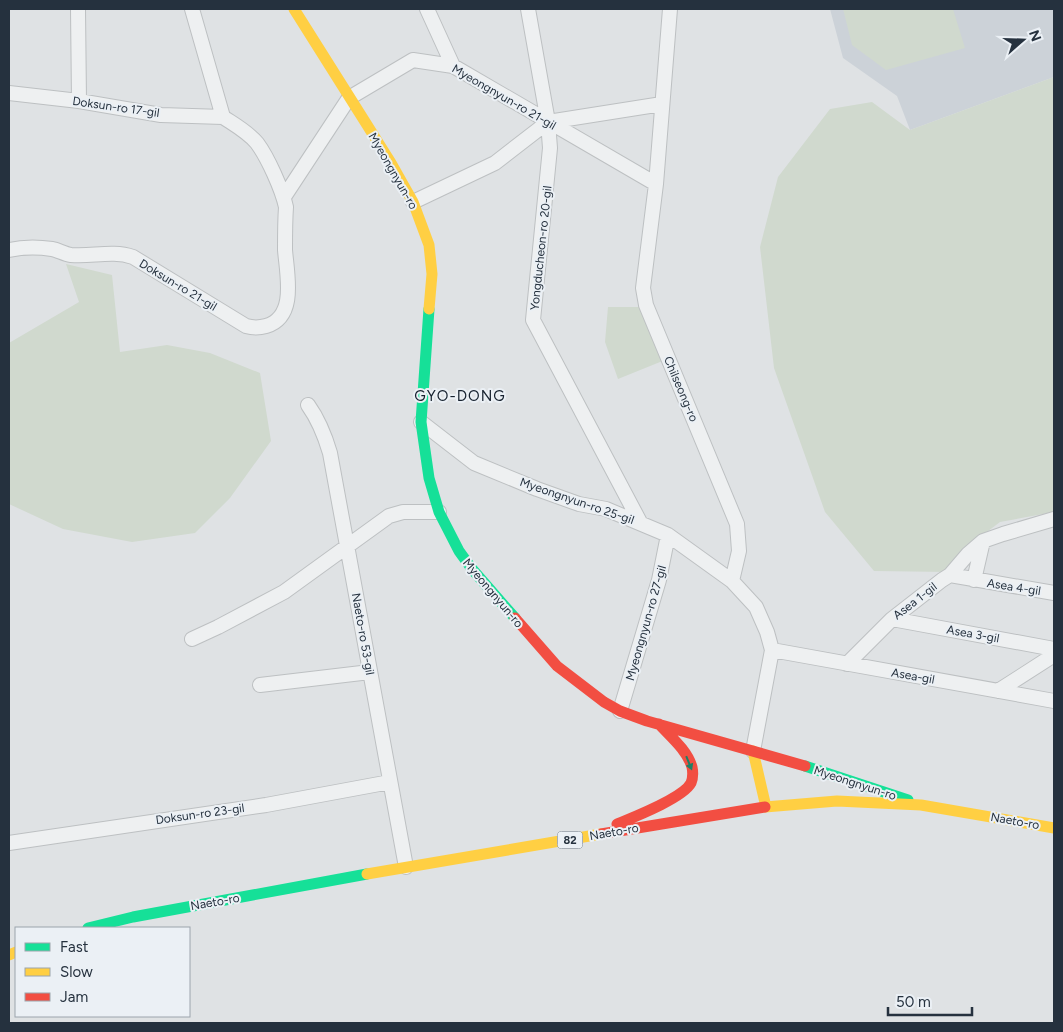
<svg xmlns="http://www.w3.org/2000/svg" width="1063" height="1032" font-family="Figtree,sans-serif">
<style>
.built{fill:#ccd2d8}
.green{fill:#d0d9ce}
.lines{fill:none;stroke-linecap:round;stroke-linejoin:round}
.street-casing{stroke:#bdc0c2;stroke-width:16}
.street{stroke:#eef0f1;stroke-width:14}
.fast{stroke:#16e098;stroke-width:11}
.slow{stroke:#ffcf43;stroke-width:11}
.jam{stroke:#f24e42;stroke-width:11}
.oneway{fill:#1e8066}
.labels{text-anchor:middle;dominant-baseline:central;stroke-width:4;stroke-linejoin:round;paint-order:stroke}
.shield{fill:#ebf0f5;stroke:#606a75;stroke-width:1}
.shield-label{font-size:11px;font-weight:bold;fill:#25313e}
.street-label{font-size:12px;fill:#25313e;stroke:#ebf0f5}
.quarter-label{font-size:15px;letter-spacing:1px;fill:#17222f;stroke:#ebf0f5}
</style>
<rect width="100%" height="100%" fill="#dfe2e4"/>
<path class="built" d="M830,9h224v68l-144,53 -13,-34 -54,-38z"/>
<path class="green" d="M843,9h110l12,39 -79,22 -34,-25z
M1054,77v435l-54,10 -21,16 -30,34 -75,-1 -49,-59 -51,-144 -14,-121 18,-70 52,-68 42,-7 38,28z
M66,264l46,11 8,77 47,-7 43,8 50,20 11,68 -41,57 -35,35 -63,9 -69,-13 -54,-25v-161l70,-41z
M608,307h33l24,53 -47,19 -13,-37z"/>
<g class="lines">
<defs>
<path id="street" d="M78,9l1,92
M427,9l26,57
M528,9l20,113 2,26 -17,172 107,202
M670,9l-14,175 -13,104 3,17 91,219 2,27 -7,30 24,26 11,25 5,18 -19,101
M9,93l70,8 82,14 62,2
M284,197l65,-99 64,-38 40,6 203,118
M413,202l82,-39 53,-41 114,-18
M9,250c14,-3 29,-3 43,-1 6,1 12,5 19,6 21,2 41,-5 62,2l113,69c7,2 13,2 20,0 31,-9 21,-51 19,-76 0,-14 0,-29 1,-43 -4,-18 -18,-49 -29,-64 -9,-11 -22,-18 -34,-26l-31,-108
M308,405c10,14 17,31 22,48l76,414
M421,422l53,41 63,26 42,15 27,5 62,26 64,46
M950,575l18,-21 15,-13
M974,580l9,-39 20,-7 51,-15
M892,619l162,30
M192,639l26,-12 66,-35 105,-76 14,-4h36
M772,650l282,51
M847,664l45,-45 50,-39 8,-5 104,18
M260,685l110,-13
M998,691l56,-36
M620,711l39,-131 9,-45
M9,843l257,-38 124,-23"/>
</defs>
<use href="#street" class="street-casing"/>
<use href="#street" class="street"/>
<path class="fast" d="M429,309l-8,113 8,56 10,34 20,39 13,18 43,49
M805,766l103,34
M88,928l45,-11 234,-43"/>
<path class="slow" d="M294,9l97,154 22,39 16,43 3,29 -3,35
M753,751l13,56
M765,807l72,-6 84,4 133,23
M367,874l234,-40
M9,955l7,-3"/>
<path class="jam" d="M515,618l42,48 47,36 16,9 27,10 158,45
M617,824c17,-7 66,-26 74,-41 2,-5 2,-11 1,-16 -5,-17 -21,-30 -33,-43
M601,834l164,-27"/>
</g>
<defs><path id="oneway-solid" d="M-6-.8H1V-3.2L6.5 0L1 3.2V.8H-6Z" transform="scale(1.25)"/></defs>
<use class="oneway" href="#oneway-solid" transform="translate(689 763) rotate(68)"/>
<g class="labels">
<rect class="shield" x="557.5" y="831.5" width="25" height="17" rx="4"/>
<g class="shield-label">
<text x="570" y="840">82</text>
</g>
<g class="street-label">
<text transform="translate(504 97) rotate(30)">Myeongnyun-ro 21-gil</text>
<text transform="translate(116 107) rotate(8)">Doksun-ro 17-gil</text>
<text transform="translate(393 171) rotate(60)">Myeongnyun-ro</text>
<text transform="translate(541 248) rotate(-84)">Yongducheon-ro 20-gil</text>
<text transform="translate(178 285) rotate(31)">Doksun-ro 21-gil</text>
<text transform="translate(681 389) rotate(67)">Chilseong-ro</text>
<text transform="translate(577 501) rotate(19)">Myeongnyun-ro 25-gil</text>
<text transform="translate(1014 587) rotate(9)">Asea 4-gil</text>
<text transform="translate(493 593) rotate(50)">Myeongnyun-ro</text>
<text transform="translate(915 601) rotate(-38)">Asea 1-gil</text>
<text transform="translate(646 623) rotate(-74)">Myeongnyun-ro 27-gil</text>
<text transform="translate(363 634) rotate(80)">Naeto-ro 53-gil</text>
<text transform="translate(973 634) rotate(10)">Asea 3-gil</text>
<text transform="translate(913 676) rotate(10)">Asea-gil</text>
<text transform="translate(855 783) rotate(18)">Myeongnyun-ro</text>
<text transform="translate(200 814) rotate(-8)">Doksun-ro 23-gil</text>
<text transform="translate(1015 821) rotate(10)">Naeto-ro</text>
<text transform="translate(614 832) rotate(-10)">Naeto-ro</text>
<text transform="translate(215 902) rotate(-10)">Naeto-ro</text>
</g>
<g class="quarter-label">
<text x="460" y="396">GYO-DONG</text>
</g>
</g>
<rect width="1063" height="1032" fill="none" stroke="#25313e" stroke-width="20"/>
<rect x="15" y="927" width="175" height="90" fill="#ebf0f5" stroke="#9ca4ac"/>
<rect x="25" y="943" width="25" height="8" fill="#16e098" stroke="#9ca4ac"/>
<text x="60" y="952" font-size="15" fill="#25313e">Fast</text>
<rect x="25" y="968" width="25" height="8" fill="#ffcf43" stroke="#9ca4ac"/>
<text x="60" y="977" font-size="15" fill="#25313e">Slow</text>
<rect x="25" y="993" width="25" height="8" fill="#f24e42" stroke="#9ca4ac"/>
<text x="60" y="1002" font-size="15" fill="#25313e">Jam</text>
<g transform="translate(1023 40) rotate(70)" stroke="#ebf0f5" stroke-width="4" paint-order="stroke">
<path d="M0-4L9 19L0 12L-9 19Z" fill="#25313e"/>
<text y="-8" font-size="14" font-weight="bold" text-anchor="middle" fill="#25313e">N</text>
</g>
<path d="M888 1007v8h84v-8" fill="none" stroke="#25313e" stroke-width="2.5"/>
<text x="896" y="1007" font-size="15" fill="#25313e" stroke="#ebf0f5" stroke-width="4" paint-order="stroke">50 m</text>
</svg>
